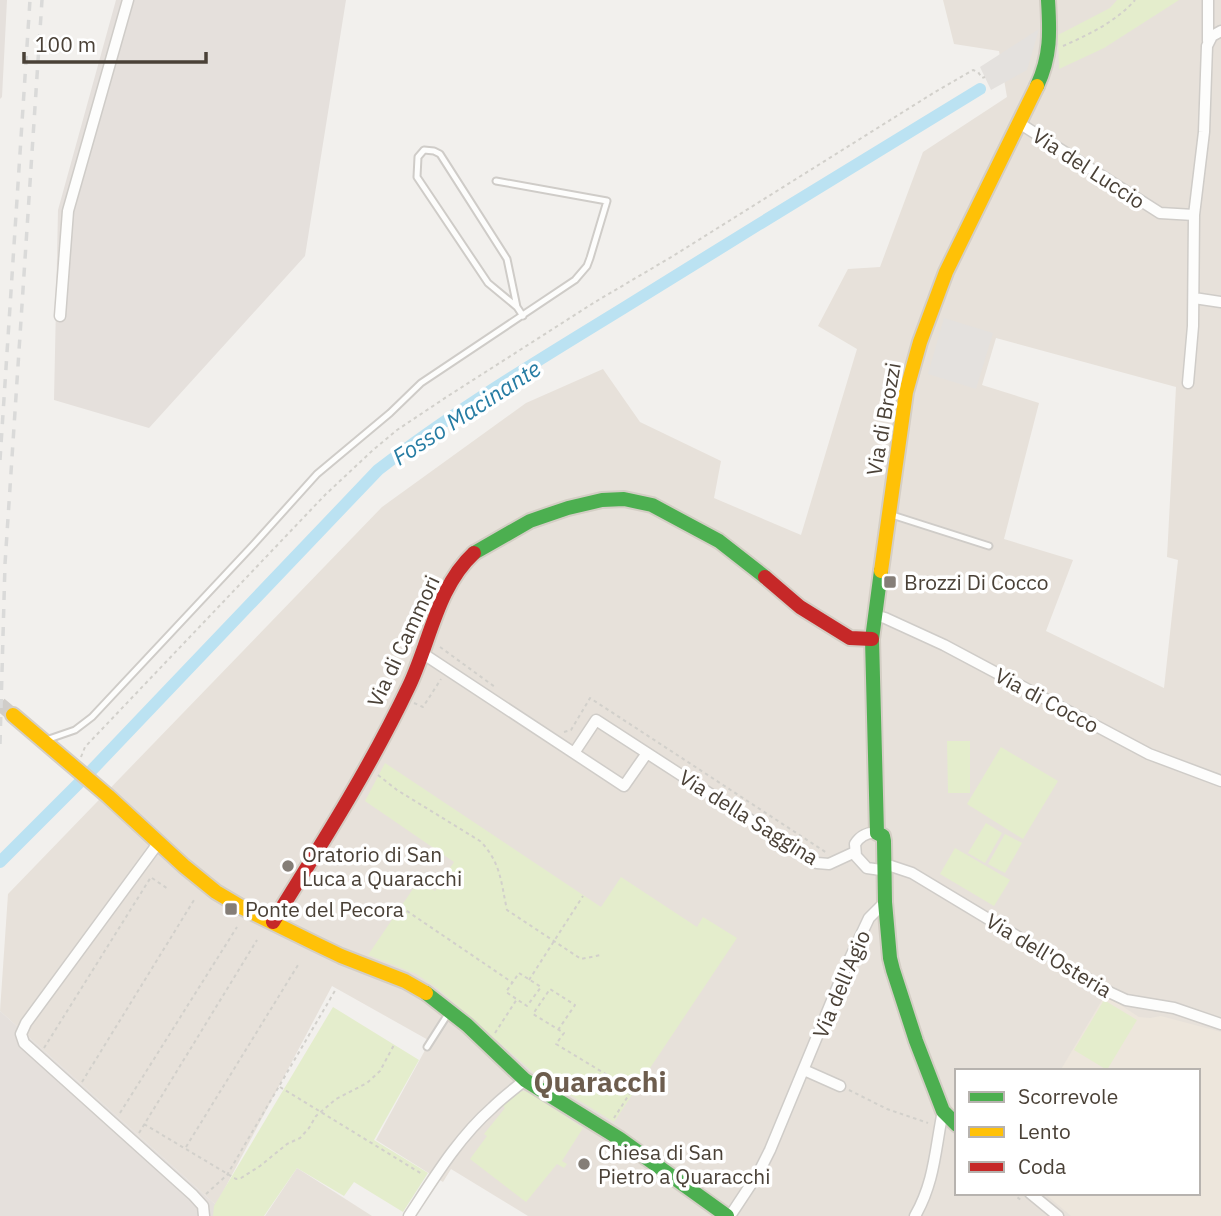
<svg xmlns="http://www.w3.org/2000/svg" width="1221" height="1216" font-family="'IBM Plex Sans',sans-serif">
<style>
.residential{fill:#e7e1da;fill-rule:evenodd}
.industrial{fill:#e5e0dc}
.education{fill:#ede6dc}
.green{fill:#e4edcc}
.parking{fill:#e4e1de}
.lines{fill:none;stroke-linecap:round;stroke-linejoin:round}
.canal{stroke:#bbe2f2;stroke-width:12}
.secondary-tunnel{stroke:#d0cdc9;stroke-width:14;stroke-dasharray:14 7;stroke-linecap:butt}
.lane-casing{stroke:#cfccc8;stroke-width:9}
.street-casing{stroke:#cfccc8;stroke-width:13}
.fast-casing{stroke:#d4cec5;stroke-width:18}
.slow-casing{stroke:#d4cec5;stroke-width:18}
.jam-casing{stroke:#d4cec5;stroke-width:18}
.path{stroke:#d2d0cb;stroke-width:2;stroke-dasharray:3.5 3.5;stroke-linecap:butt}
.lane{stroke:#fdfdfc;stroke-width:5}
.street{stroke:#fdfdfc;stroke-width:10}
.fast{stroke:#4caf50;stroke-width:14}
.slow{stroke:#ffc107;stroke-width:14}
.jam{stroke:#c62828;stroke-width:14}
.rail{stroke:#dadad9;stroke-width:3.5;stroke-dasharray:9 9;stroke-linecap:butt}
.poi-dot{fill:#857e77;stroke:#fff;stroke-width:2.5}
.labels{text-anchor:middle;dominant-baseline:central;stroke-width:7;stroke-linejoin:round;paint-order:stroke}
.street-label{font-size:21px;fill:#4a4137;stroke:#fff}
.poi-label{font-size:21px;fill:#4a4137;stroke:#fff;text-anchor:start}
.water-label{font-size:23px;font-style:italic;fill:#267ca3;stroke:#fff}
.district-label{font-size:28px;font-weight:bold;fill:#6d5d4e;stroke:#fff}
</style>
<rect width="100%" height="100%" fill="#f2f0ed"/>
<path class="residential" d="M943,0h278v1216h-693l-77,-47 -8,13 -67,-42 54,-99 -98,-55 -116,219 -216,-194 8,-117 374,-387 144,-104 77,-34 37,53 81,39 -7,37 87,37 56,-186 -39,-23 30,-57 32,-2 43,-115 84,-55 -8,-46 -45,-7zM996,338l180,49 -9,170 11,3 -14,128 -118,-57 27,-71 -69,-21 35,-136 -57,-18zM957,1071h241v122h-241z
M297,1168l75,48h-107z"/>
<path class="industrial" d="M0,0h7l-5,97 -2,2z
M116,0h230l-41,256 -156,172 -95,-28 4,-190z
M0,1011l216,194 7,11h-223z"/>
<path class="education" d="M1105,995l34,22 11,1 11,-2 60,16v184h-150l-27,-23h154v-122h-138z"/>
<path class="green" d="M1117,0h62l-75,48 -45,21 -1,-34 52,-27z
M947,741h23v52h-22z
M1001,747l57,34 -35,58 -56,-35z
M385,763l216,144 20,-30 76,50 6,-10 34,21 -123,184 -80,-49 -97,-85 -21,-14 -48,-19 51,-75 16,11 19,-29 -89,-61z
M986,823l16,10 -17,30 -17,-10z
M1005,834l17,9 -17,30 -17,-9z
M955,848l55,32 -16,26 -54,-32z
M1104,1000l33,20 -30,50 -33,-20z
M333,1007l86,53 -45,80 54,33 -25,39 -49,-30 -10,14 -47,-28 -33,48h-51l1,-10z
M523,1091l7,2 53,35 -21,33 5,3 -3,4 -7,-4 -31,38 -56,-43 17,-23 -3,-2 21,-26 -2,-2 5,-8 3,1 7,-7z"/>
<path class="parking" d="M1039,29l-12,41 -36,20 -11,-23z
M944,318l49,15 -17,56 -48,-15z"/>
<g class="lines">
<path class="canal" d="M0,862l89,-89 289,-303c77,-60 161,-110 244,-161 119,-74 238,-147 358,-220"/>
<path class="secondary-tunnel" d="M0,704l13,11"/>
<defs>
<path id="lane" d="M517,307l-10,-48 -67,-105 -6,-3 -10,-1 -6,7 -1,20 71,106 29,24 6,9
M892,515l97,31
M46,740l29,-10 17,-13 162,-173 63,-70 73,-61 31,-30 154,-103 12,-14 3,-8 17,-57 -111,-20
M427,1047l21,-33"/>
<path id="street" d="M1208,0v41
M1019,123l141,90 34,2
M1194,298l27,4
M60,316l8,-105 60,-211
M1188,383l5,-57 1,-111 10,-83 3,-86 5,-10 9,-5
M874,615l11,3 59,27 205,109 72,27
M422,653l202,133 23,-33
M574,753l22,-33 221,143 12,1 26,-12
M877,833c-9,-1 -17,3 -22,11l1,12 11,12 14,2 4,-6 27,9 199,120 15,7 48,8 47,16
M159,842l-133,181 -5,11 3,9 169,152 10,11 1,10
M804,1070l36,16
M1030,1193l28,23
M409,1216c25,-38 49,-78 83,-108 10,-10 22,-19 33,-28
M730,1216l29,-44 11,-22 75,-181 24,-51 16,-16
M915,1216c20,-35 20,-67 28,-105"/>
<path id="fast" d="M1037,86c14,-30 13,-54 11,-86
M474,553l56,-32 38,-13 34,-8 22,-1 28,6 67,36 46,36
M881,571l-9,68 5,194 6,3 1,5 1,61 5,56 3,12 23,71 27,70 14,14
M426,993l41,32 58,55 95,59 107,77"/>
<path id="slow" d="M881,571l25,-179 14,-50 26,-70 91,-186
M13,715l95,81 76,70 32,26 27,16 71,35 27,13 64,25 21,12"/>
<path id="jam" d="M765,577l35,30 50,31 22,1
M273,922c48,-77 97,-154 136,-236 21,-44 28,-99 65,-133"/>
</defs>
<use href="#lane" class="lane-casing"/>
<use href="#street" class="street-casing"/>
<use href="#fast" class="fast-casing"/>
<use href="#slow" class="slow-casing"/>
<use href="#jam" class="jam-casing"/>
<path class="path" d="M1063,46c25,-11 54,-25 72,-46
M440,647l55,40
M414,703l9,4 18,-28
M564,732l7,-2 19,-32 237,155
M81,757l4,-10 240,-252 48,-45 24,-20 51,-34 147,-94 78,-46 262,-164 38,-22 5,2 4,6 3,-1
M378,775l19,15 83,51c21,21 21,42 27,69l74,49 20,-4
M152,878l16,11
M401,907l112,76
M519,973l22,14 -14,19 -21,-14z
M529,980l54,-84
M558,1030l17,-25 -25,-16 -17,25 31,19 -8,11 76,46 -18,28
M495,1033l22,-34
M44,1048l107,-171
M82,1082l112,-182
M280,1087l142,87
M849,1090l38,19 41,14
M120,1113l117,-186
M144,1124l92,55 5,-1 19,-12 27,-22 13,-6 9,-10 7,-12 20,-17 31,-16 13,-12 15,-28
M139,1133l118,-193
M186,1147l112,-182
M1012,1193l10,8
M206,1194l21,-19 109,-186"/>
<use href="#lane" class="lane"/>
<use href="#street" class="street"/>
<use href="#fast" class="fast"/>
<use href="#slow" class="slow"/>
<use href="#jam" class="jam"/>
<path class="rail" d="M0,460l30,-460
M0,744l5,-180 37,-564"/>
</g>
<g class="poi-dot">
<rect x="883" y="575" width="14" height="14" rx="3.5"/>
<circle cx="288" cy="866" r="7"/>
<rect x="224" y="902" width="14" height="14" rx="3.5"/>
<circle cx="584" cy="1164" r="7"/>
</g>
<g class="labels">
<g class="street-label">
<text transform="translate(1089 168) rotate(33)">Via del Luccio</text>
<text transform="translate(883 419) rotate(-80)">Via di Brozzi</text>
<text transform="translate(403 641) rotate(-65)">Via di Cammori</text>
<text transform="translate(1047 700) rotate(28)">Via di Cocco</text>
<text transform="translate(749 817) rotate(32)">Via della Saggina</text>
<text transform="translate(1049 955) rotate(31)">Via dell'Osteria</text>
<text transform="translate(841 984) rotate(-67)">Via dell'Agio</text>
</g>
<g class="poi-label">
<text x="904" y="582">Brozzi Di Cocco</text>
<text x="302" y="854">Oratorio di San<tspan x="302" dy="24">Luca a Quaracchi</tspan></text>
<text x="245" y="909">Ponte del Pecora</text>
<text x="598" y="1152">Chiesa di San<tspan x="598" dy="24">Pietro a Quaracchi</tspan></text>
</g>
<g class="water-label">
<text transform="translate(466 412) rotate(-33)">Fosso Macinante</text>
</g>
<g class="district-label">
<text x="600" y="1081">Quaracchi</text>
</g>
</g>
<rect x="955" y="1069" width="245" height="126" fill="#ffffff" stroke="#b7b3af" stroke-width="2"/>
<rect x="969" y="1092" width="35" height="10" fill="#4caf50" stroke="#b7b3af" stroke-width="2"/>
<text x="1018" y="1104" font-size="21" fill="#4a4137">Scorrevole</text>
<rect x="969" y="1127" width="35" height="10" fill="#ffc107" stroke="#b7b3af" stroke-width="2"/>
<text x="1018" y="1139" font-size="21" fill="#4a4137">Lento</text>
<rect x="969" y="1162" width="35" height="10" fill="#c62828" stroke="#b7b3af" stroke-width="2"/>
<text x="1018" y="1174" font-size="21" fill="#4a4137">Coda</text>
<path d="M24 52v10h182v-10" fill="none" stroke="#4a4137" stroke-width="3.5"/>
<text x="35" y="52" font-size="21" fill="#4a4137" stroke="#ffffff" stroke-width="5" paint-order="stroke">100 m</text>
</svg>
